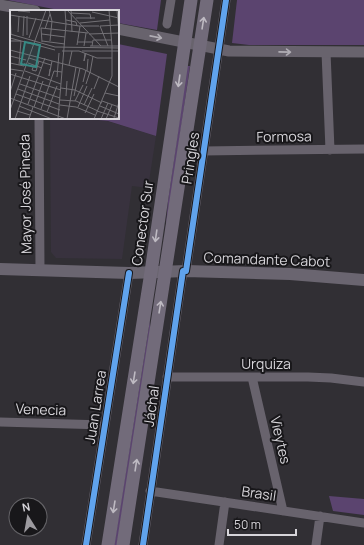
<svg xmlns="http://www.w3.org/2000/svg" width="364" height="545" font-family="Manrope,sans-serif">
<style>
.built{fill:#38323e}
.green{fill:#5b446f}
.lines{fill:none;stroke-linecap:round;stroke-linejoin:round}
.minor{stroke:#68636d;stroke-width:9}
.tertiary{stroke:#68636d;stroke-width:11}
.secondary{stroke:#6a6570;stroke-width:12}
.primary{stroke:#726b7a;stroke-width:13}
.cycleway-casing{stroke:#18171a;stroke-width:8}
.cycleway{stroke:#60a3ed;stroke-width:6}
.oneway{stroke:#bebac2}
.oneway2{stroke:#b0adb4}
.labels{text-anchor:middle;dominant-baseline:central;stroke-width:4;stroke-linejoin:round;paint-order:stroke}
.street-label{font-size:14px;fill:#d7d5da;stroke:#18171a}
.inset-road{fill:none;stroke:#737176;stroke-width:1}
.view{fill:#378984;fill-opacity:0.15;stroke:#378984;stroke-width:2}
.inset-edge{fill:none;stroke:#d7d5da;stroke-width:2}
</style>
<rect width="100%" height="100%" fill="#312f34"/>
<path class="built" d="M50,118h28l29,3 49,15 -8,52 -16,-2 -10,73 -66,-1 -5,-6z"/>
<path class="green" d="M7,0h154l-4,30 -39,-7v-12h-54z
M237,0h127v45h-115l-17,-2z
M118,44l49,10 -11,82 -48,-15 -30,-3h40z
M187,66h3l-26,181 4,-46z
M150,320v18l-33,207h-3z
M329,496l35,3v16l-31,-4z"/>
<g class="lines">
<path class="minor" d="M167,24l4,-24
M326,52l4,98
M39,118l1,152
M203,151l161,-2
M186,271l40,-271
M167,377h141l23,1 33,4
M252,377l31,134
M0,422l105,3
M150,491l214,32
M86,545l43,-272
M143,545l40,-274
M219,545l6,-43
M316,545l4,-29"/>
<path class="tertiary" d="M0,5l35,6
M118,29l111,22 135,1"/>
<path class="secondary" d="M0,269l129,4 57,-2 104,3 74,6"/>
<path class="primary" d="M108,545l43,-273 40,-272
M123,545l84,-545"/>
<defs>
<path id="cycleway" d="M186,271l40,-271
M86,545l43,-272
M143,545l40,-274"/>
</defs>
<use href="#cycleway" class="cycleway-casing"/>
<use href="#cycleway" class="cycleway"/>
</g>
<defs><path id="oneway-shaft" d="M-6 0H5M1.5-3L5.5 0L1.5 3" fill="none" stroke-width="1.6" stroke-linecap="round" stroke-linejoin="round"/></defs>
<g class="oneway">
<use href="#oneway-shaft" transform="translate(203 23) rotate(-81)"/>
<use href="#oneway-shaft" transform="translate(179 81) rotate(98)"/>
<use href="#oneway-shaft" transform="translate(156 236) rotate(98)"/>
<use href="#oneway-shaft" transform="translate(160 307) rotate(-81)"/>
<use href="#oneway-shaft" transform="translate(134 378) rotate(99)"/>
<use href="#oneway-shaft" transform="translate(136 465) rotate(-81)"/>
<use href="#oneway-shaft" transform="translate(114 507) rotate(99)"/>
</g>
<g class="oneway2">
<use href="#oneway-shaft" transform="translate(156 37) rotate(11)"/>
<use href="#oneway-shaft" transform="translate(285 52) rotate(1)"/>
</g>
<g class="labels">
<g class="street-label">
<text transform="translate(284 136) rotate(-1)">Formosa</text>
<text transform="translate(190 158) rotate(-81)">Pringles</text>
<text transform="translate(25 194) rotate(-91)">Mayor José Pineda</text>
<text transform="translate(142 223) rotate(-82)">Conector Sur</text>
<text transform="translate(267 259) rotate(2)">Comandante Cabot</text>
<text x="266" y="363">Urquiza</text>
<text transform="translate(151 406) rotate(-82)">Jáchal</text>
<text transform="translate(95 407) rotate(-81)">Juan Larrea</text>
<text transform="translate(41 409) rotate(2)">Venecia</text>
<text transform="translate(281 440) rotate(77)">Vieytes</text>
<text transform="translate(259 493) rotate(8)">Brasil</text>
</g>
</g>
<g transform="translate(10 10)">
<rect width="109" height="109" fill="#312f34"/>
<path class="inset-road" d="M39,0l3,11 -2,20M57,0l34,36M61,0l1,22M99,0l3,36M107,0l2,23M0,1l1,23M8,1l12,1M82,2l27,6M61,3l19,1 1,5M0,5l69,11h20M66,8h19M56,10l10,2 1,4M70,13l30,-3M90,16l8,20M90,16l19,-1M31,18l47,5M31,18l1,14M35,19l5,-15M8,22l1,-16M0,24l45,13 64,1M32,24l23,3M79,24l30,-1M17,25v-19M13,26l1,-20M0,28l45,12M19,28l7,-20M0,31h11l-2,24M32,31l23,3M68,32h14M67,35l3,-19M74,36l2,-13M80,36h29M82,36l1,-6h18M0,40l73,19 36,18M52,41h17l18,7h15M72,41h37M75,43l-1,8 2,-8M0,46l16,4M19,48l22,7M0,53l14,3 1,-3M18,53l14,5M24,55l-2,5 4,1 3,-10M59,55l3,-14M0,59l13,2M40,59l-1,7 3,-15M15,61l36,13M77,61l1,-12M80,63l3,-17M0,64l51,16M47,67l2,-24M73,72l3,-12M10,74l40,14M76,74l4,-12M51,78l14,2 27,13M8,79l41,15M84,79l5,-13M0,82l6,-19M95,83l14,3M6,84l44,16M56,86l1,-15M64,86l6,-28M0,88l56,21M50,90l16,1 22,10M65,91l8,-16M92,91l17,6M18,94l17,-46M50,95l16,2 19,8M74,95l8,-17M9,96l33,13M90,96l19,8M24,97l9,-26M68,97l9,-21M31,99l13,-38 8,1M0,100l36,-100M7,101l13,4M87,101l22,7M37,102l10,-26M75,103l9,-19M104,108l5,-16M5,109l15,-43M19,109l4,-12M48,109l8,-95 -1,-14M57,109l9,-52M84,109l18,-43v-30M91,109l7,-16M96,109l6,-14"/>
<path class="view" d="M15,32l15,3 -4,22 -15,-3z"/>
<rect width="109" height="109" class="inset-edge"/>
</g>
<g transform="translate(28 517) rotate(349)"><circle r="19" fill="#18171a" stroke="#646367"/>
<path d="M0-3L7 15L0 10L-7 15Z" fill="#9d9ba0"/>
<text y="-6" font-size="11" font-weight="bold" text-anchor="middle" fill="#d7d5da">N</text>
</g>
<path d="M228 529v6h68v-6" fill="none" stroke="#d7d5da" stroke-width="2"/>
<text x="234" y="529" font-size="12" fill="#d7d5da" stroke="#18171a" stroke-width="3" paint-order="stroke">50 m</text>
</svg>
